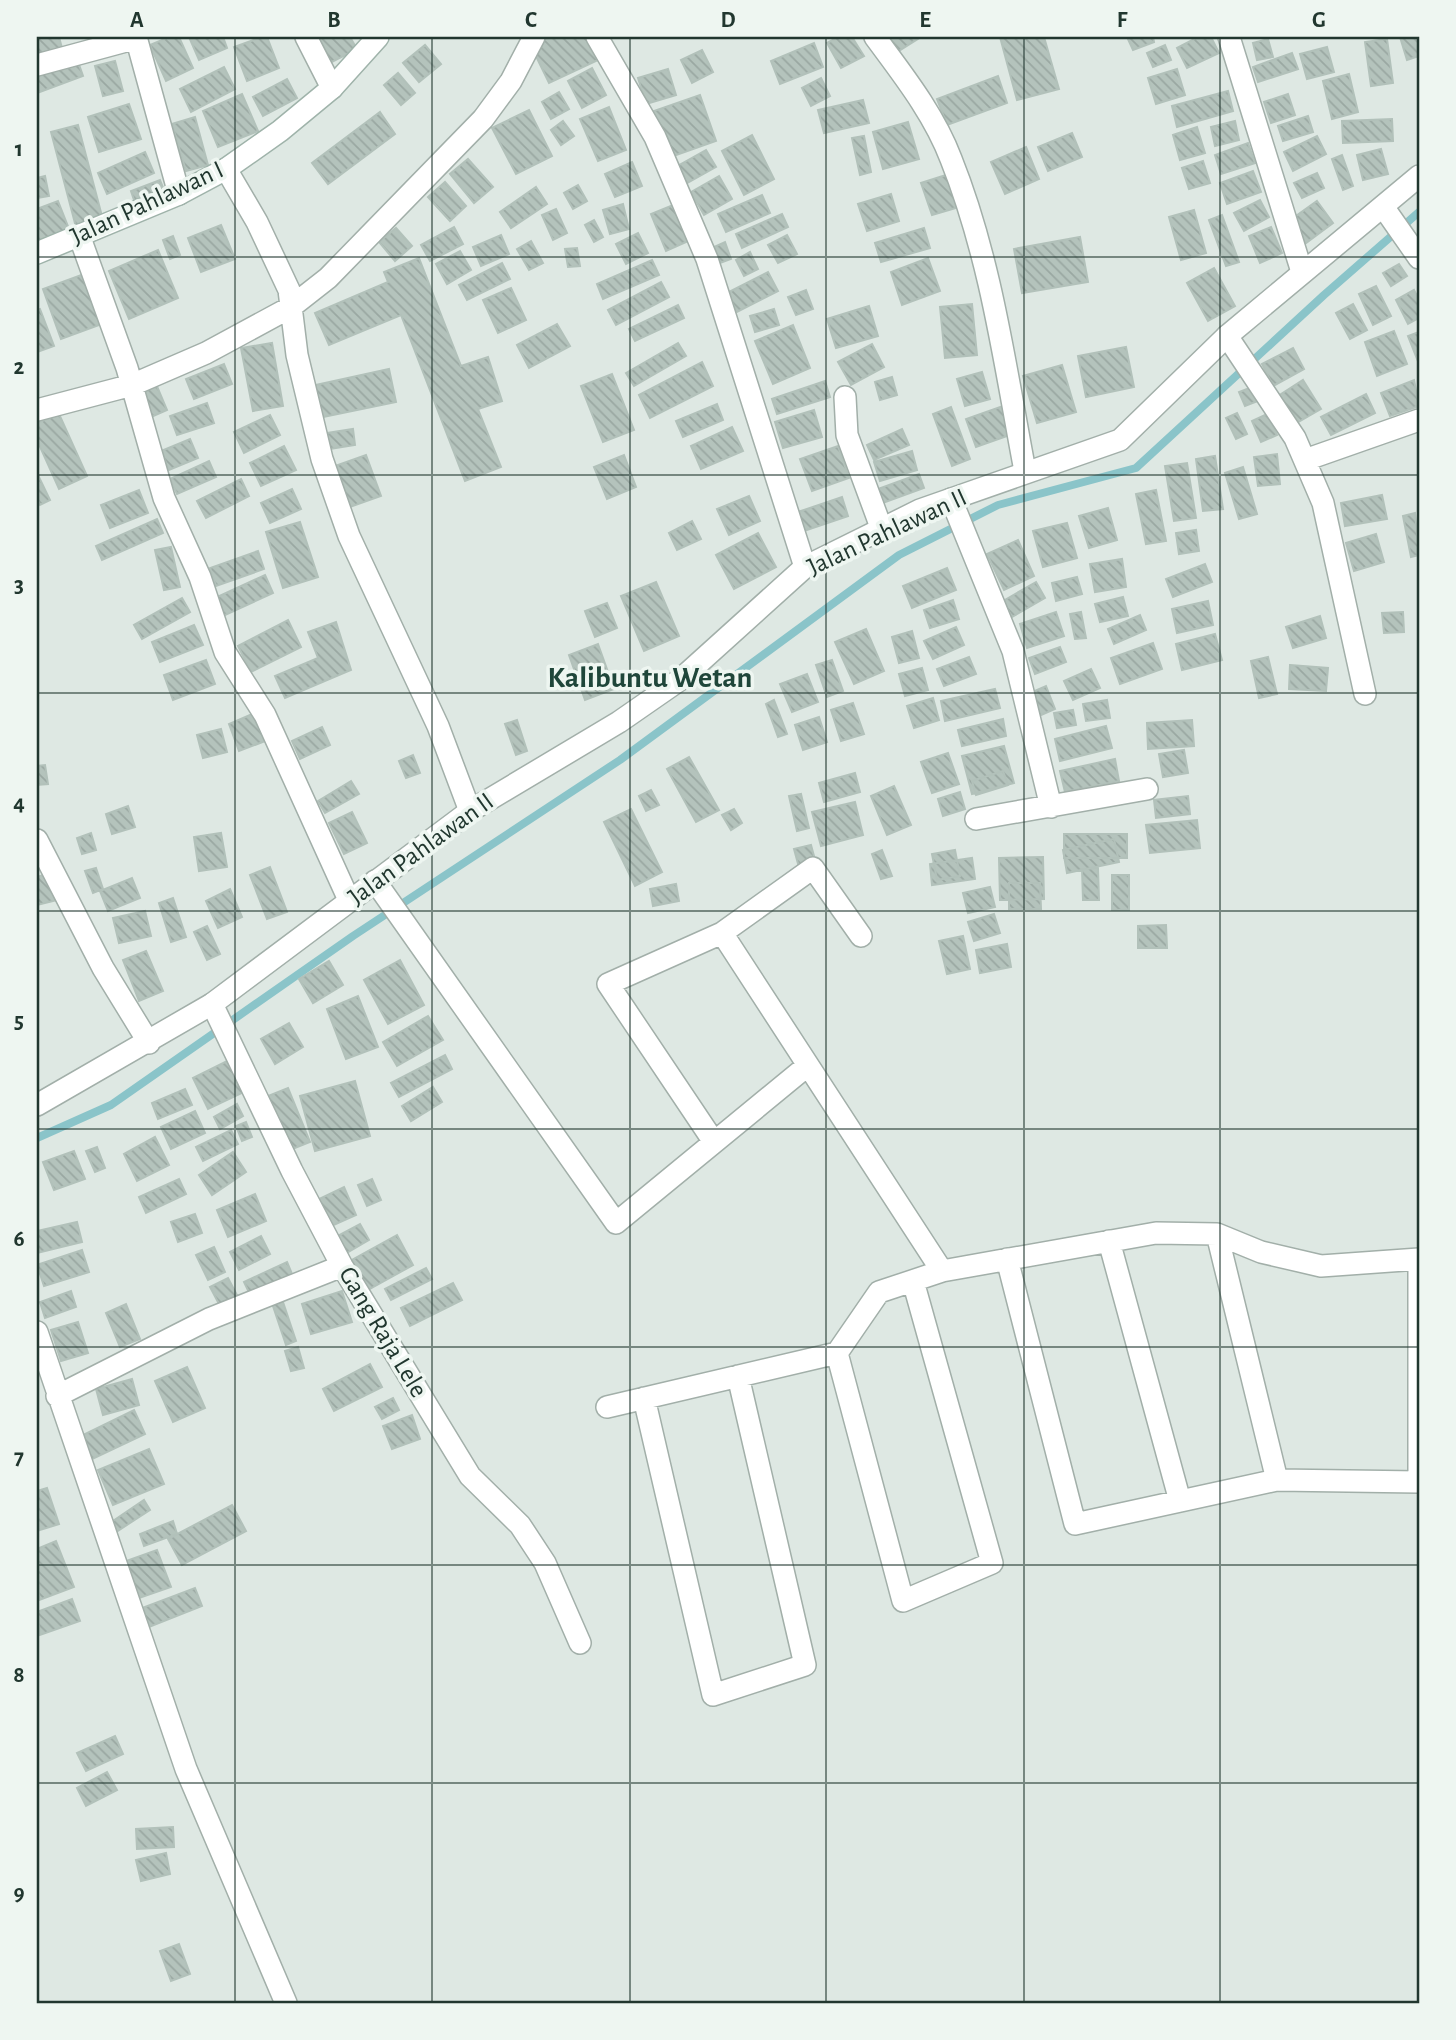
<svg xmlns="http://www.w3.org/2000/svg" width="1456" height="2040" font-family="'Alegreya Sans',sans-serif">
<style>
.lines{fill:none;stroke-linecap:round;stroke-linejoin:round}
.stream{stroke:#8ac4c9;stroke-width:8}
.building{fill:url(#building-back-hatch);stroke:#b2c1ba;stroke-width:2}
.minor-casing{stroke:#a2afa9;stroke-width:24}
.tertiary-casing{stroke:#a2afa9;stroke-width:24}
.secondary-casing{stroke:#9fb3aa;stroke-width:24}
.minor{stroke:#fff;stroke-width:21}
.tertiary{stroke:#fff;stroke-width:21}
.secondary{stroke:#fff;stroke-width:21}
.grid{fill:none;stroke:#21372f;stroke-width:2;stroke-opacity:0.55}
.labels{text-anchor:middle;dominant-baseline:central;stroke-width:7;stroke-linejoin:round;paint-order:stroke}
.street-label{font-size:26px;fill:#21372f;stroke:#eef6f1}
.quarter-label{font-size:30px;font-weight:bold;fill:#1f463a;stroke:#eef6f1}
.neatline{fill:none;stroke:#21372f;stroke-width:2.5}
.grid-label{font-size:23px;text-anchor:middle;font-weight:bold;fill:#21372f}
</style>
<defs>
<pattern id="building-back-hatch" width="6" height="6" patternUnits="userSpaceOnUse" patternTransform="scale(1.75)"><rect width="6" height="6" fill="#b4c3bc"/><path d="M-1 5l2 2M0 0l6 6M5-1l2 2" fill="none" stroke="#9aa8a2"/></pattern>
</defs>
<rect width="100%" height="100%" fill="#dee8e3"/>
<g class="lines">
<path class="stream" d="M37,1138l74,-33 242,-169 267,-176 279,-205 99,-50 138,-37 188,-173 95,-83"/>
</g>
<path class="building" d="M37,37h22l3,11 -25,9z
M169,37h10l14,31 -27,13 -16,-36z
M189,37h34l4,11 -28,12z
M262,37h5l12,31 -32,13 -13,-34z
M314,37h36l7,12 -29,15z
M550,37h37l11,23 -49,23 -18,-37z
M838,37h14l12,19 -23,12 -14,-25z
M888,37h33l-24,15z
M1000,37h44l15,52 -42,11z
M1127,37h26l1,5 -21,8z
M1198,37h13l8,16 -32,15 -10,-20z
M1400,37h19v19l-12,4z
M1268,39l5,18 -16,3 -4,-17z
M1387,39l6,44 -22,3 -6,-44z
M814,43l9,24 -43,17 -9,-23z
M425,45l16,19 -22,18 -16,-19z
M1165,45l6,15 -18,7 -6,-14z
M1327,47l7,25 -27,7 -7,-25z
M702,50l11,22 -21,11 -11,-23z
M1292,53l6,16 -40,13 -5,-15z
M76,56l7,20 -46,17v-22z
M115,61l8,30 -20,5 -8,-30z
M224,67l11,22 -44,23 -11,-23z
M592,68l14,27 -24,13 -14,-27z
M668,69l8,26 -30,9 -8,-26z
M1177,69l8,26 -29,9 -8,-26z
M398,73l17,20 -14,12 -17,-20z
M1349,74l9,38 -26,7 -9,-38z
M998,76l9,27 -60,22 -10,-26z
M821,78l9,18 -19,10 -9,-18z
M287,79l10,19 -34,18 -10,-19z
M1228,91l5,20 -56,16 -5,-21z
M559,92l10,17 -18,10 -9,-17z
M242,94l16,37 -40,16 -15,-36z
M1288,94l7,21 -24,8 -7,-21z
M700,95l16,46 -51,18 -17,-46z
M863,100l6,23 -45,10 -6,-23z
M129,104l12,35 -42,13 -11,-35z
M609,107l17,43 -28,11 -18,-42z
M529,110l23,46 -36,18 -24,-46z
M380,112l15,22 -67,50 -16,-21z
M1308,116l5,16 -30,9 -5,-15z
M195,117l13,48 -22,6 -14,-47z
M1392,119l1,22 -50,2 -1,-22z
M563,121l11,15 -13,9 -10,-15z
M1235,121l4,19 -24,6 -4,-19z
M908,122l11,37 -36,10 -10,-37z
M78,125l25,95 -27,7 -25,-95z
M1197,127l8,26 -25,7 -7,-25z
M1072,133l10,24 -34,14 -10,-24z
M752,135l22,44 -30,16 -22,-44z
M864,136l7,36 -11,3 -8,-37z
M1317,136l9,18 -33,17 -9,-19z
M1248,143l7,20 -34,11 -6,-19z
M1026,147l13,32 -34,15 -14,-32z
M1381,149l7,25 -25,6 -6,-25z
M706,150l10,17 -34,19 -10,-17z
M145,152l9,21 -47,21 -9,-21z
M1342,155l11,31 -10,4 -11,-31z
M468,159l25,28 -19,16 -24,-29z
M1203,161l7,22 -21,6 -7,-21z
M632,162l10,24 -27,11 -10,-23z
M1253,171l8,21 -34,12 -7,-21z
M1317,173l7,15 -22,10 -8,-15z
M949,174l10,33 -27,8 -11,-32z
M45,176l4,20 -12,2v-20z
M719,176l13,23 -28,16 -13,-23z
M160,180l6,15 -30,11 -5,-15z
M445,182l21,24 -16,15 -22,-24z
M578,185l9,16 -14,8 -9,-16z
M536,187l11,17 -36,24 -11,-16z
M891,194l8,27 -32,10 -9,-27z
M762,195l8,18 -44,19 -8,-18z
M1260,200l9,17 -25,14 -10,-18z
M58,201l11,28 -32,12v-32z
M1317,201l16,22 -27,20 -17,-22z
M678,203l15,36 -27,12 -15,-37z
M623,204l6,25 -19,5 -7,-24z
M556,209l11,24 -14,7 -11,-25z
M1194,210l12,43 -25,7 -12,-43z
M782,214l6,13 -46,21 -6,-14z
M1222,215l17,47 -13,4 -17,-46z
M594,220l9,17 -9,5 -9,-17z
M221,225l14,34 -34,13 -13,-34z
M454,227l9,17 -33,17 -9,-16z
M1271,227l11,26 -22,10 -11,-27z
M396,228l16,18 -17,15 -16,-19z
M924,228l6,20 -49,14 -6,-19z
M638,233l10,20 -22,11 -10,-20z
M501,235l8,19 -28,12 -8,-19z
M787,235l10,19 -19,9 -10,-18z
M173,236l7,19 -10,4 -7,-19z
M1080,237l8,45 -66,11 -8,-44z
M531,241l12,22 -14,7 -12,-21z
M725,242l6,17 -11,4 -6,-16z
M577,248l3,18 -12,1 -3,-18z
M158,250l20,48 -49,21 -20,-48z
M460,251l11,19 -24,14 -11,-20z
M750,252l8,17 -14,7 -8,-16z
M419,258l42,108 27,-9 14,44 -24,8 23,58 -36,14 -64,-166 -72,30 -14,-32 73,-31 -4,-10z
M928,258l12,33 -38,14 -11,-33z
M652,260l7,15 -56,24 -6,-15z
M502,263l8,16 -43,21 -8,-15z
M1399,264l8,12 -16,10 -8,-13z
M1214,268l21,38 -27,15 -21,-38z
M768,272l10,19 -41,21 -10,-19z
M84,274l18,50 -41,15 -18,-50z
M661,282l8,15 -53,28 -8,-15z
M1376,286l15,30 -18,9 -14,-31z
M511,288l15,32 -28,13 -15,-33z
M806,290l7,19 -17,6 -8,-18z
M1414,290l5,10v18l-11,6 -12,-24z
M972,304l5,51 -32,3 -5,-51z
M1353,304l14,26 -17,9 -14,-26z
M678,305l6,13 -49,23 -6,-12z
M869,306l9,30 -42,12 -9,-29z
M40,309l14,37 -17,6v-42z
M774,309l5,16 -24,7 -5,-16z
M557,324l13,22 -41,22 -12,-23z
M793,325l17,43 -37,16 -18,-43z
M1394,331l13,33 -30,12 -12,-34z
M1419,332v32l-11,-28z
M272,343l11,63 -30,5 -12,-63z
M678,343l8,13 -52,30 -8,-13z
M872,344l12,23 -33,18 -13,-23z
M1126,347l8,40 -48,10 -8,-41z
M1293,348l11,21 -31,17 -11,-22z
M702,362l11,24 -63,32 -11,-23z
M224,364l8,20 -38,15 -8,-20z
M1062,365l14,47 -39,11 -14,-47z
M389,369l7,33 -78,16 -7,-32z
M982,372l8,27 -25,7 -8,-27z
M612,374l22,56 -31,12 -22,-56z
M892,377l5,18 -17,5 -5,-18z
M1303,380l18,29 -26,15 -17,-28z
M1414,380l5,26 -29,10 -9,-23z
M825,381l5,16 -53,17 -5,-15z
M156,384l11,26 -18,8 -10,-26z
M1252,387l6,14 -13,5 -6,-14z
M1366,394l9,19 -44,22 -10,-18z
M207,403l7,20 -37,12 -7,-19z
M717,404l6,16 -40,17 -7,-16z
M1003,406l10,28 -37,13 -10,-28z
M951,407l19,52 -18,7 -19,-52z
M814,410l8,27 -39,11 -8,-26z
M1237,413l10,21 -11,5 -10,-21z
M59,414l28,62 -28,13 -22,-49v-17z
M1267,414l10,21 -16,7 -9,-21z
M270,415l10,20 -36,18 -10,-21z
M732,427l11,24 -42,18 -10,-23z
M353,429l2,16 -32,5 -3,-16z
M902,429l7,16 -35,15 -7,-15z
M190,439l8,19 -29,12 -8,-19z
M284,446l12,24 -35,16 -11,-23z
M838,446l11,32 -37,13 -12,-32z
M912,451l5,19 -37,11 -6,-19z
M1277,454l3,30 -22,2 -4,-29z
M366,455l15,41 -34,12 -15,-41z
M624,455l12,32 -29,12 -13,-32z
M1215,456l8,53 -20,2 -7,-52z
M209,461l7,16 -39,17 -7,-15z
M1187,463l9,55 -22,3 -9,-55z
M1243,467l14,47 -18,5 -14,-46z
M37,473l13,27 -10,5 -3,-7z
M919,474l5,14 -44,16 -5,-14z
M241,479l8,17 -43,22 -9,-17z
M292,489l9,20 -31,14 -9,-20z
M139,490l9,23 -38,15 -9,-23z
M1156,490l10,51 -20,3 -10,-50z
M1382,495l5,24 -42,7 -4,-23z
M749,496l11,25 -31,14 -12,-26z
M842,497l6,19 -44,15 -6,-19z
M1108,508l9,32 -28,8 -10,-32z
M1415,513l4,42 -8,2 -8,-41z
M157,519l6,14 -61,27 -6,-14z
M692,521l9,18 -24,11 -8,-17z
M300,522l18,55 -35,11 -17,-56z
M1067,523l10,35 -34,9 -10,-36z
M1196,530l3,21 -20,3 -3,-21z
M758,533l18,34 -42,22 -18,-34z
M1376,534l8,28 -30,9 -8,-28z
M1018,540l16,36 -30,14 -17,-36z
M171,547l9,40 -16,3 -9,-40z
M258,551l6,18 -48,17 -6,-18z
M1122,559l4,28 -31,5 -5,-28z
M1205,564l7,18 -39,15 -7,-18z
M947,568l9,22 -44,18 -9,-22z
M265,575l8,18 -50,23 -8,-18z
M1077,577l5,17 -26,7 -4,-18z
M656,582l23,54 -35,15 -23,-55z
M1036,582l9,16 -33,19 -9,-16z
M1123,597l5,19 -28,6 -5,-18z
M182,598l8,14 -48,27 -8,-14z
M953,600l6,19 -29,9 -6,-18z
M1208,601l5,24 -36,8 -5,-24z
M607,603l10,25 -22,9 -10,-26z
M1056,612l8,24 -37,12 -7,-24z
M1081,612l5,26 -11,1 -5,-25z
M1403,612l1,20 -20,1 -2,-20z
M1140,615l6,15 -32,14 -6,-15z
M1320,616l6,22 -33,10 -7,-21z
M288,620l13,27 -50,25 -13,-26z
M336,622l15,48 -66,28 -10,-22 43,-18 -10,-26z
M194,625l9,20 -43,17 -8,-20z
M956,627l8,18 -31,14 -9,-18z
M866,629l18,42 -30,13 -19,-42z
M912,631l7,27 -20,5 -7,-26z
M1215,634l7,26 -40,10 -6,-26z
M1153,643l9,26 -42,15 -9,-26z
M598,644l16,45 -29,11 -16,-45z
M1060,647l6,15 -31,12 -6,-16z
M969,657l7,17 -32,12 -7,-17z
M1268,657l9,37 -18,4 -8,-37z
M206,660l9,24 -42,16 -9,-25z
M832,660l11,31 -16,6 -11,-32z
M1290,665l38,3 -2,23 -37,-2z
M922,668l6,22 -23,6 -6,-22z
M1091,669l9,19 -27,12 -9,-19z
M807,674l11,28 -26,10 -12,-28z
M1046,686l9,23 -16,7 -9,-23z
M995,689l5,19 -55,13 -4,-20z
M933,698l6,22 -25,8 -7,-22z
M774,700l13,34 -9,3 -12,-33z
M1107,700l3,18 -24,3 -3,-17z
M853,703l11,31 -23,7 -10,-31z
M1073,710l3,15 -19,3 -3,-15z
M257,712l11,28 -29,11 -10,-27z
M819,717l8,25 -24,8 -8,-25z
M1003,719l3,17 -44,10 -4,-16z
M517,720l10,31 -11,4 -11,-31z
M1192,720l2,26 -46,3 -1,-26z
M1106,726l6,22 -52,13 -5,-22z
M322,727l8,18 -30,14 -8,-18z
M221,729l6,23 -24,6 -6,-23z
M1004,746l10,37 -42,11 -10,-38z
M1184,750l4,23 -25,4 -4,-23z
M948,753l11,31 -27,9 -11,-31z
M413,755l7,18 -14,5 -7,-17z
M689,757l30,53 -23,12 -29,-53z
M1115,759l4,22 -54,11 -5,-21z
M45,765l3,19 -11,1v-19z
M1003,771l5,14 -32,10 -4,-14z
M855,773l5,19 -36,10 -5,-19z
M351,781l8,13 -34,19 -7,-12z
M894,786l17,39 -24,10 -16,-39z
M651,790l8,15 -13,6 -7,-15z
M960,792l5,17 -22,7 -5,-17z
M801,794l8,34 -12,3 -8,-35z
M1188,796l2,18 -34,4 -2,-18z
M855,802l8,33 -42,11 -9,-34z
M128,806l7,21 -23,7 -6,-20z
M631,809l31,63 -27,14 -31,-64z
M734,809l8,14 -11,7 -9,-15z
M352,812l15,31 -23,11 -15,-31z
M1197,820l3,28 -50,5 -4,-28z
M91,833l5,17 -14,4 -5,-16z
M221,833l6,34 -28,4 -5,-34z
M1064,834h63v24h-63z
M1114,839l5,23 -52,11 -4,-23z
M811,845l6,22 -17,4 -6,-22z
M882,850l10,26 -11,3 -9,-25z
M955,850l5,26 -23,4 -5,-26z
M1043,857l1,42 -44,1 -1,-42z
M972,858l3,21 -43,6 -2,-21z
M270,867l17,45 -20,7 -17,-44z
M96,868l7,21 -10,4 -8,-22z
M1098,868l1,32h-16l-1,-31z
M50,873l7,27 -20,5v-28z
M1112,875h17v35h-17z
M132,878l8,20 -32,13 -8,-20z
M1009,883h31l1,26h-32z
M676,884l3,17 -26,5 -3,-17z
M990,887l5,20 -27,6 -5,-20z
M230,889l12,28 -24,11 -12,-27z
M173,898l13,39 -15,5 -12,-39z
M145,911l6,25 -32,7 -6,-25z
M994,914l6,19 -26,8 -6,-19z
M1166,925l1,23h-29v-22z
M207,926l13,28 -13,6 -13,-28z
M963,936l7,33 -23,5 -8,-33z
M1007,944l4,23 -31,6 -4,-23z
M146,951l17,40 -24,10 -16,-41z
M400,960l24,45 -36,19 -24,-44z
M329,961l14,24 -30,18 -14,-24z
M358,996l20,51 -32,12 -19,-50z
M428,1016l15,24 -46,26 -14,-24z
M289,1023l14,24 -28,17 -14,-25z
M445,1055l7,14 -53,28 -8,-14z
M233,1058l15,32 -40,19 -15,-31z
M355,1081l15,55 -55,15 -15,-55z
M433,1087l9,15 -31,19 -9,-15z
M288,1088l22,54 -25,10 -22,-54z
M185,1089l7,16 -34,14 -6,-16z
M237,1104l6,12 -23,13 -6,-12z
M195,1111l10,22 -34,16 -10,-22z
M246,1122l6,15 -10,4 -6,-15z
M231,1130l7,14 -35,17 -7,-14z
M155,1137l14,28 -32,16 -13,-27z
M97,1147l8,21 -10,4 -9,-21z
M74,1151l11,28 -31,11 -11,-28z
M233,1152l13,20 -34,23 -13,-20z
M179,1179l7,15 -40,19 -7,-16z
M372,1179l9,21 -14,6 -9,-21z
M344,1187l12,28 -29,13 -12,-27z
M255,1194l11,27 -38,16 -11,-27z
M195,1214l7,19 -24,9 -7,-20z
M77,1222l5,20 -45,11v-22z
M360,1224l9,16 -26,15 -9,-17z
M397,1235l16,30 -45,25 -16,-30z
M261,1236l9,18 -31,16 -9,-18z
M214,1247l11,25 -17,8 -12,-25z
M82,1250l7,22 -45,14 -7,-21z
M287,1262l8,19 -42,20 -9,-19z
M426,1268l6,11 -41,21 -6,-11z
M228,1278l10,19 -18,9 -10,-19z
M453,1283l9,17 -52,26 -9,-18z
M71,1291l5,16 -31,11 -5,-16z
M342,1291l10,31 -41,12 -9,-30z
M282,1299l14,42 -10,4 -14,-42z
M126,1304l14,35 -20,8 -14,-34z
M78,1322l10,31 -27,8 -10,-31z
M298,1347l6,21 -13,3 -6,-20z
M370,1364l12,23 -48,24 -11,-22z
M187,1367l18,41 -32,14 -18,-41z
M132,1379l7,26 -36,10 -7,-26z
M393,1398l6,12 -17,9 -7,-12z
M134,1410l11,24 -59,28 -11,-23z
M412,1415l8,24 -28,10 -9,-23z
M149,1449l15,35 -51,21 -15,-35z
M47,1488l12,36 -22,7v-40z
M144,1500l6,10 -34,22 -6,-9z
M232,1505l14,26 -64,34 -14,-26z
M173,1521l4,13 -33,12 -4,-12z
M56,1541l18,46 -35,13 -2,-51z
M157,1550l14,37 -32,11 -13,-37z
M195,1588l7,18 -53,21 -7,-19z
M72,1599l8,22 -40,14 -3,-23z
M115,1736l8,18 -37,17 -9,-18z
M107,1772l10,18 -31,16 -9,-18z
M173,1827l1,20 -37,2 -1,-20z
M166,1853l4,21 -29,7 -5,-21z
M179,1944l11,30 -19,7 -11,-30z"/>
<g class="lines">
<defs>
<path id="minor" d="M136,37l43,157
M306,37l26,51
M597,37l58,100 52,122 98,308
M875,37c28,38 59,77 76,122 40,100 54,207 74,312
M1229,37l73,235
M37,65l100,-27
M226,169l31,53 32,68 8,65 25,104 27,77 89,190 32,85
M1384,208l35,50
M79,235l48,133 37,130 36,79 25,75 40,63 84,185
M1227,336l68,102 28,65 42,191
M845,397l2,38 35,95
M37,410l95,-25 74,-32 85,-46 37,-29 155,-159 28,-38 23,-44
M1305,460l114,-40
M951,499l62,152 38,156
M976,819l171,-30
M37,840l66,128 46,75
M375,881l241,342 191,-157
M722,933l220,338
M212,1004l80,167 50,95 128,210 50,49 25,38 35,80
M714,1142l-106,-158 114,-51 91,-65 48,68
M1217,1234l60,246
M1109,1241l71,260
M1007,1259l68,265 202,-44 142,2v-223
M37,1332l149,437 100,234
M837,1353l66,248 89,-38 -79,-282
M57,1396l152,-77 133,-53
M644,1398l69,297 92,-30 -67,-289
M607,1407l230,-54 42,-61 63,-21 214,-38 61,1 44,18 60,14 98,-7"/>
<path id="tertiary" d="M37,1105l175,-101 258,-193 149,-89 62,-43 124,-112 115,-57 200,-70 107,-104 192,-160"/>
<path id="secondary" d="M37,253l142,-59 47,-25 54,-38 52,-43 46,-51"/>
</defs>
<use href="#minor" class="minor-casing"/>
<use href="#tertiary" class="tertiary-casing"/>
<use href="#secondary" class="secondary-casing"/>
<use href="#minor" class="minor"/>
<use href="#tertiary" class="tertiary"/>
<use href="#secondary" class="secondary"/>
</g>
<path class="grid" d="M235,37v1966M432,37v1966M630,37v1966M826,37v1966M1024,37v1966M1220,37v1966M37,257h1382M37,475h1382M37,693h1382M37,911h1382M37,1129h1382M37,1347h1382M37,1565h1382M37,1783h1382"/>
<g class="labels">
<g class="street-label">
<text transform="translate(147 203) rotate(-25)">Jalan Pahlawan I</text>
<text transform="translate(887 532) rotate(-25)">Jalan Pahlawan II</text>
<text transform="translate(421 849) rotate(-36)">Jalan Pahlawan II</text>
<text transform="translate(383 1332) rotate(59)">Gang Raja Lele</text>
</g>
<g class="quarter-label">
<text x="650" y="678">Kalibuntu Wetan</text>
</g>
</g>
<rect width="1456" height="2040" fill="none" stroke="#eef6f1" stroke-width="77"/>
<rect x="38" y="38" width="1380" height="1964" class="neatline"/>
<g class="grid-label">
<text x="137" y="27">A</text>
<text x="334" y="27">B</text>
<text x="531" y="27">C</text>
<text x="728" y="27">D</text>
<text x="925" y="27">E</text>
<text x="1122" y="27">F</text>
<text x="1319" y="27">G</text>
<text x="19" y="156">1</text>
<text x="19" y="374">2</text>
<text x="19" y="592">3</text>
<text x="19" y="810">4</text>
<text x="19" y="1028">5</text>
<text x="19" y="1246">6</text>
<text x="19" y="1464">7</text>
<text x="19" y="1682">8</text>
<text x="19" y="1900">9</text>
</g>
</svg>
